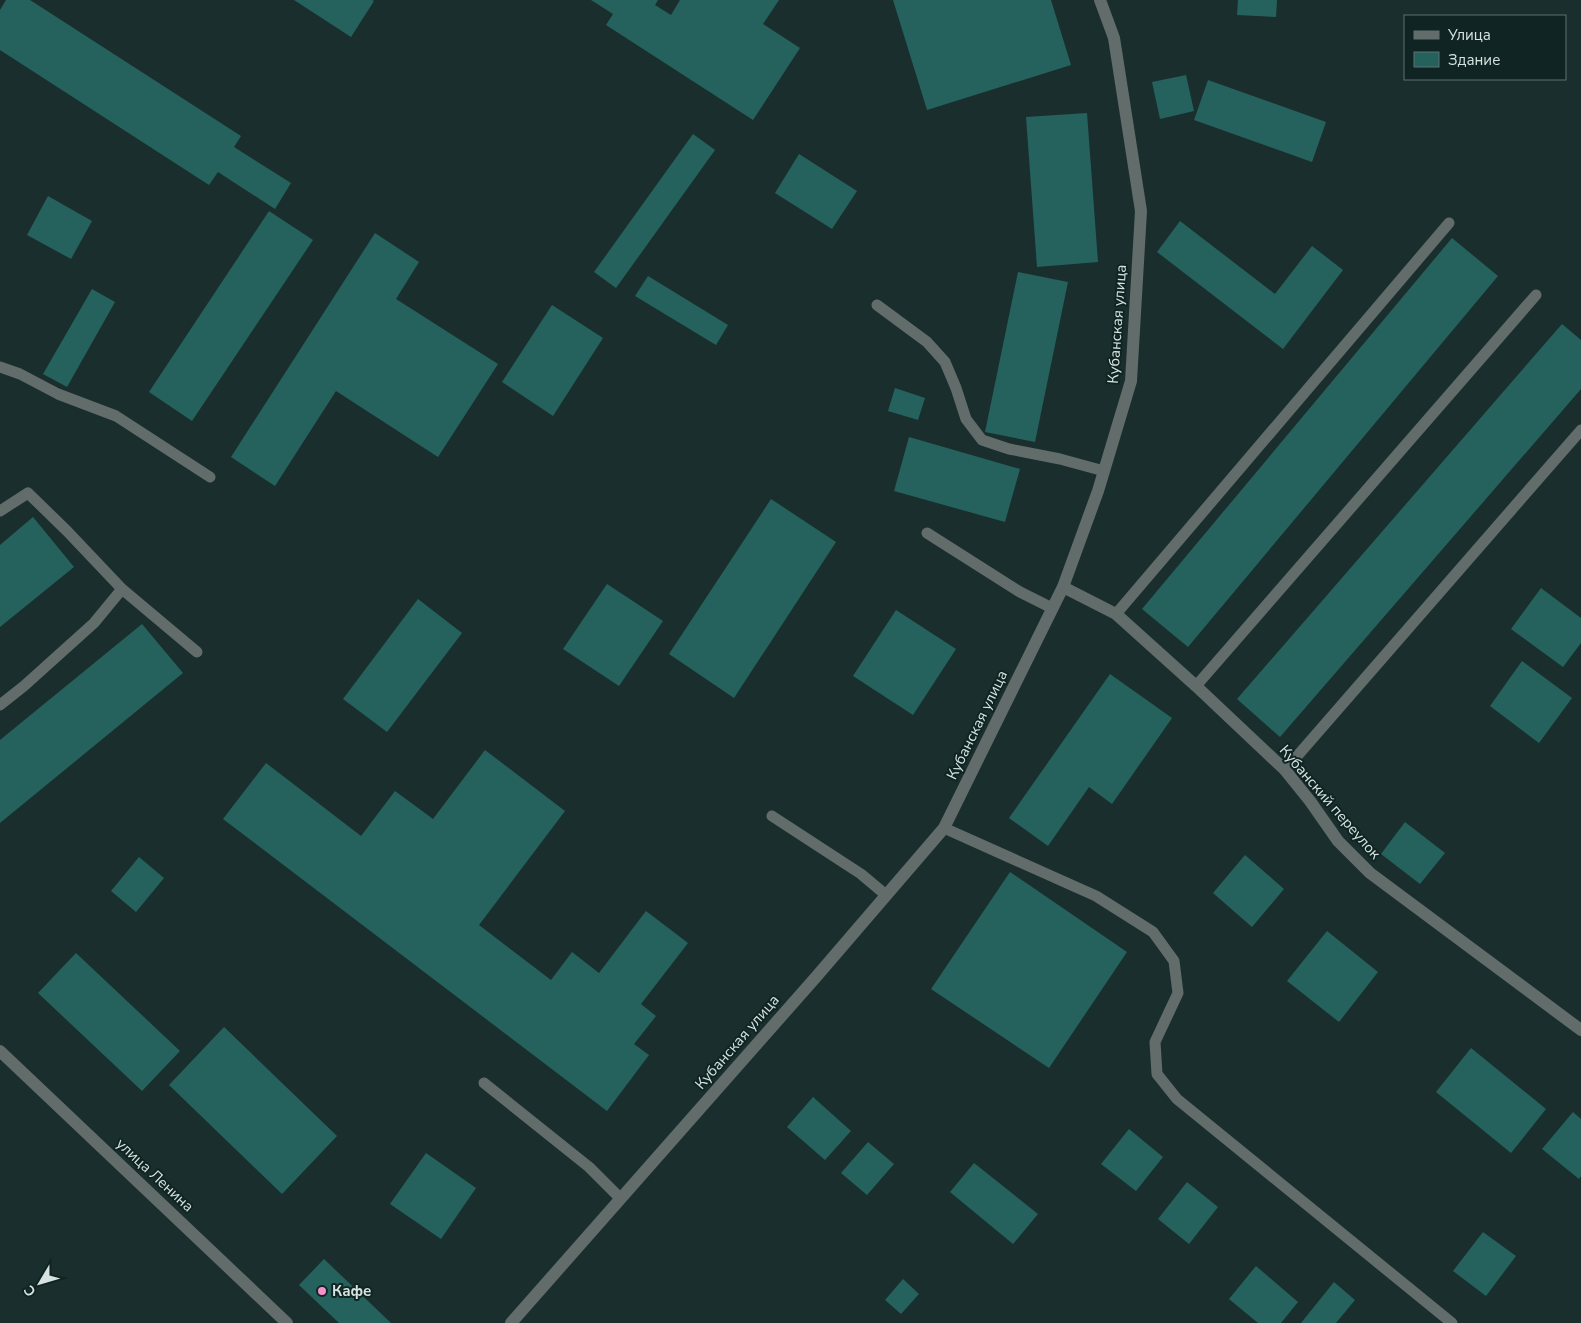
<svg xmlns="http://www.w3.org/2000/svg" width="1581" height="1323" font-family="'Nunito Sans',sans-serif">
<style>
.building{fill:#25625d}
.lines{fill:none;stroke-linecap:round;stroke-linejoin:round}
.service{stroke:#626c6b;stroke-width:11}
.minor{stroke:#626c6b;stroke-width:12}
.poi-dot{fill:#f890cb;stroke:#102523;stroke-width:2}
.labels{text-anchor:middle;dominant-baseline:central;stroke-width:4;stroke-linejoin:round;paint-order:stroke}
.street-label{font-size:15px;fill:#d6e3e1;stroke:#102523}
.poi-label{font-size:15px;font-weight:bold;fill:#d6e3e1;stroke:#102523;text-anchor:start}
</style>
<rect width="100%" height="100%" fill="#1a2f2d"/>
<path class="building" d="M6,0h24l211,136 -7,11 57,36 -16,26 -57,-37 -9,13 -209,-135v-40z
M294,0h78l2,1 -23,36z
M591,0h67l-3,5 16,10 9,-15h99l-16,24 37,24 -47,72 -147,-95 7,-11z
M893,0h158l20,65 -144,45z
M1238,0h39l-1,17 -39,-2z
M1186,75l8,36 -34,8 -8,-37z
M1208,80l118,42 -14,40 -118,-42z
M1087,113l11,149 -61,5 -11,-150z
M693,134l22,16 -99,138 -22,-16z
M799,154l58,37 -25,38 -57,-36z
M48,196l44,25 -21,38 -44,-24z
M269,211l44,29 -121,181 -43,-29z
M1180,221l95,73 37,-48 31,24 -60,79 -126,-97z
M375,233l44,29 -23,37 102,65 -60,93 -102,-66 -61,95 -44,-29z
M1452,238l46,38 -310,371 -46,-38z
M1018,272l50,10 -33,160 -50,-10z
M648,276l80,49 -12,20 -81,-49z
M92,289l23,13 -48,85 -24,-13z
M552,305l51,33 -50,78 -51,-34z
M1562,324l19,16v49l-301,348 -43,-38z
M895,388l30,10 -7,22 -30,-9z
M909,437l111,32 -15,53 -111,-31z
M771,499l65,43 -102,156 -65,-44z
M33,517l41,50 -74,60v-82z
M607,584l56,37 -44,65 -56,-37z
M1541,588l40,30v25l-18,24 -52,-38z
M418,599l44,34 -75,99 -44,-33z
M896,610l60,39 -43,66 -60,-39z
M142,624l41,49 -183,150v-83z
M1522,661l50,37 -33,45 -49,-37z
M1110,674l62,44 -60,86 -23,-17 -41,59 -39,-28z
M485,750l80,61 -86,114 72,55 21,-28 27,21 47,-62 42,32 -47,61 15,12 -22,28 15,11 -42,56 -384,-292 43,-56 95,73 34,-45 38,28z
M1405,822l40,31 -25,31 -39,-30z
M1245,855l39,34 -32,38 -39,-34z
M139,857l25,21 -28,34 -25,-21z
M1010,872l117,80 -78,116 -118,-79z
M1327,931l51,41 -39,50 -52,-41z
M76,953l104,98 -38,40 -104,-98z
M224,1027l113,109 -55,58 -113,-109z
M1471,1048l75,61 -35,44 -75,-61z
M813,1097l38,34 -26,29 -38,-33z
M1573,1112l8,7v57l-2,3 -37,-30z
M1129,1129l34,28 -27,34 -35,-27z
M868,1142l26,22 -27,31 -26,-22z
M426,1153l50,35 -35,51 -51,-35z
M974,1163l64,51 -25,30 -63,-52z
M1187,1182l31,25 -29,37 -31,-25z
M1483,1232l33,24 -30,40 -33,-25z
M324,1259l67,64h-52l-40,-38z
M1256,1266l42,36 -17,21h-23l-29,-24z
M903,1279l16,15 -18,20 -16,-14z
M1334,1282l21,18 -19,23h-35z"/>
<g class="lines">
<path class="service" d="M877,305l50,37 18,20 11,26 10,31 16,21 27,9 51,10 44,12
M0,367l20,7 38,20 58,22 94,61
M0,511l28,-18 39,38 55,58 75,63
M927,533l93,59 32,16
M1116,614l333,-391
M1196,686l340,-391
M0,705l24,-19 70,-63 28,-34
M1285,770l296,-340
M772,816l89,58 25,21
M944,828l152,68 57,36 21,29 4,32 -23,49 2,32 20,25 275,224
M484,1083l105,84 31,31"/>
<path class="minor" d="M1063,587l53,27 80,72 89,84 25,31 28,40 32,32 211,157
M0,1051l287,272
M511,1323l305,-346 128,-149 119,-241 35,-96 33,-110 10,-170 -27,-173 -14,-38"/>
</g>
<circle class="poi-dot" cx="322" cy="1291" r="5"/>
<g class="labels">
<g class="street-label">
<text transform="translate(1117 324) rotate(-86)">Кубанская улица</text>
<text transform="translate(977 725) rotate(-64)">Кубанская улица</text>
<text transform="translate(1330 802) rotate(49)">Кубанский переулок</text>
<text transform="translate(737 1042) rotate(-49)">Кубанская улица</text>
<text transform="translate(155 1175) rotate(43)">улица Ленина</text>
</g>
<g class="poi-label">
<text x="332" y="1291">Кафе</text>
</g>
</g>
<rect x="1404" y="15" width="162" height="65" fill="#102523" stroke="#5f716f"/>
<rect x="1414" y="31" width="25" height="8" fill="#626c6b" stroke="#5f716f"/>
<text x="1448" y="40" font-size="15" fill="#d6e3e1">Улица</text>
<rect x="1414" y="52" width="25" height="15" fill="#25625d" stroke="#5f716f"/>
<text x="1448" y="65" font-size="15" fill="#d6e3e1">Здание</text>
<g transform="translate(40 1283) rotate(232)" stroke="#102523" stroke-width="4" paint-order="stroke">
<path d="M0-4L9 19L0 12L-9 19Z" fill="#d6e3e1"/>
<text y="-8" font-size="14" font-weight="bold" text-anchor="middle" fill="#d6e3e1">С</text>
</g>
</svg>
